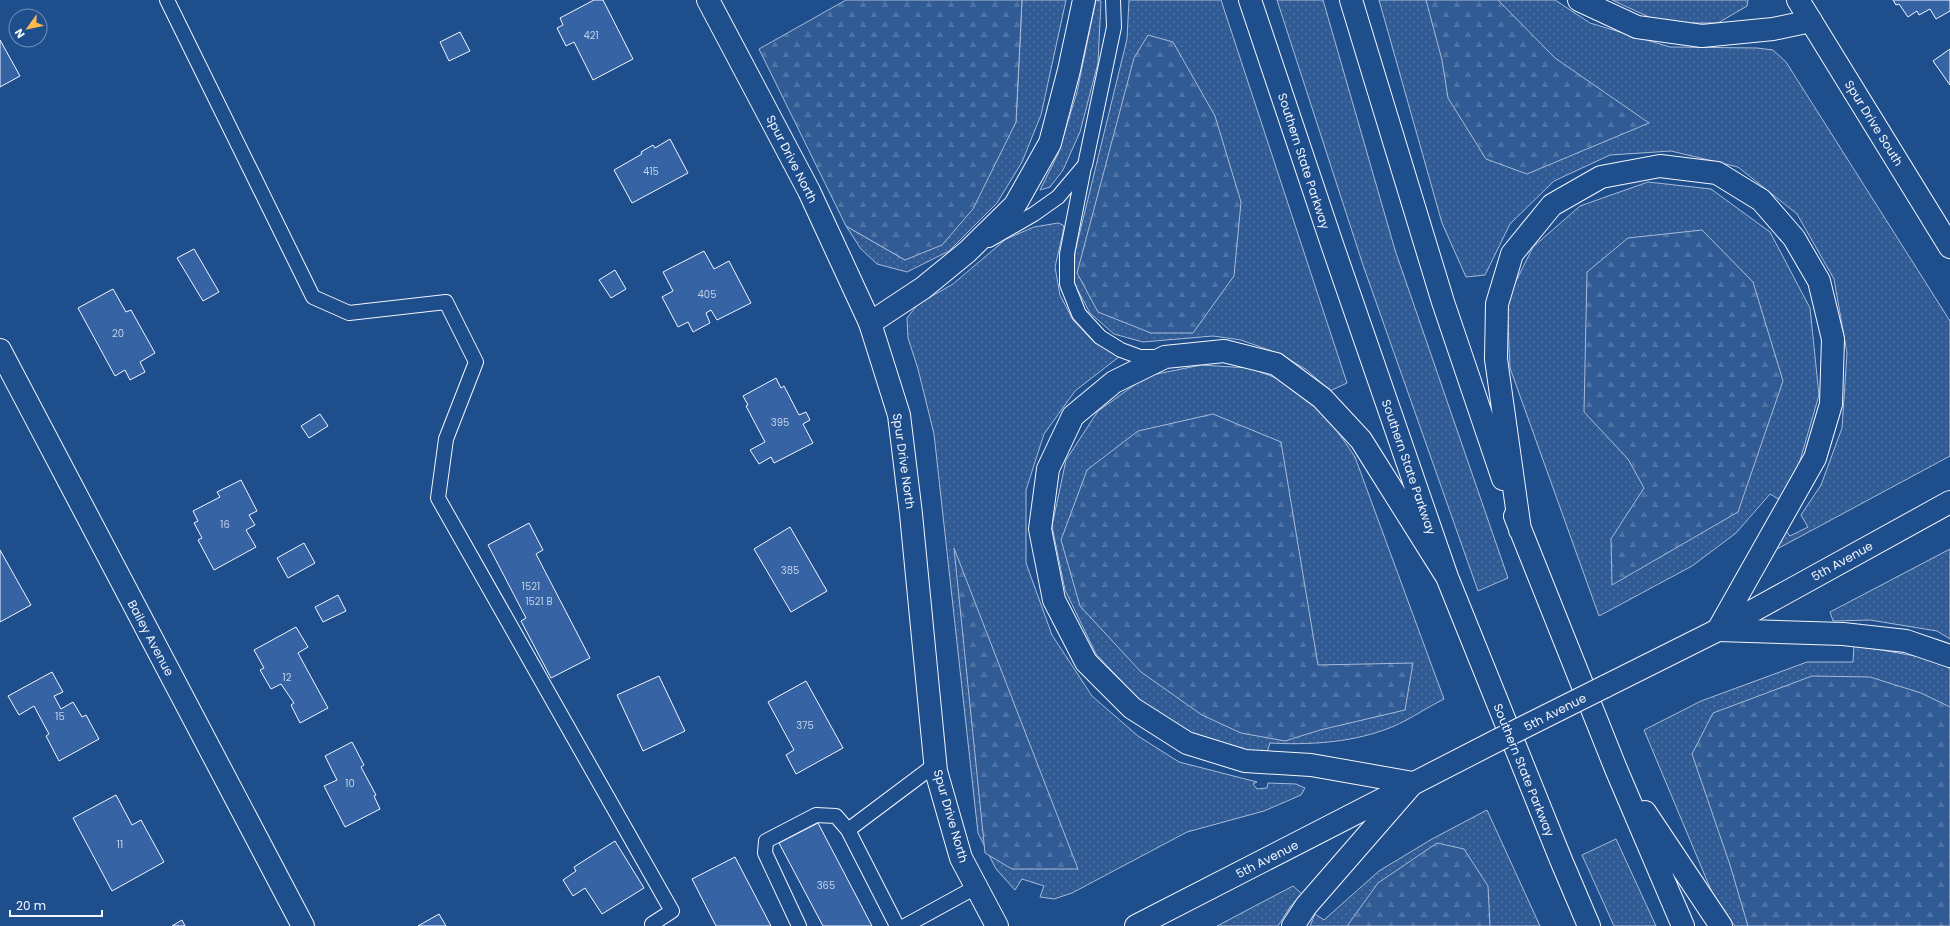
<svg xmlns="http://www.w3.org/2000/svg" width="1950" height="926" font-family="Poppins,sans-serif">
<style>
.grass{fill:url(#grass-dots);stroke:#a8bbd7}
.forest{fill:url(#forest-firs);stroke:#a8bbd7}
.building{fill:#3563a3;stroke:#f2f6ff}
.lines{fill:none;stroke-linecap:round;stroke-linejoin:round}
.lane-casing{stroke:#f2f6ff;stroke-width:16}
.street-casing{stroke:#f2f6ff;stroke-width:24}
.secondary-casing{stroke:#f2f6ff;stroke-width:24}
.highway-casing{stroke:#f2f6ff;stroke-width:24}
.lane{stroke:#1f4e8c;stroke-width:14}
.street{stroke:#1f4e8c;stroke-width:22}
.secondary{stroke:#1f4e8c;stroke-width:22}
.highway{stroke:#1f4e8c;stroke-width:22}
.secondary-bridge-casing{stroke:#f2f6ff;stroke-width:24;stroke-linecap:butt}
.secondary-bridge{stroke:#1f4e8c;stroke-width:22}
.labels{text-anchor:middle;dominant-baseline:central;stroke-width:3;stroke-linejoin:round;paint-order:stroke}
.number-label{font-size:10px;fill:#c3d1e8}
.street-label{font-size:12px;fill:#f2f6ff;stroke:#1f4e8c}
</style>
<defs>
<pattern id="grass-dots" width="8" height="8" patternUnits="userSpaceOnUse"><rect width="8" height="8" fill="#305b95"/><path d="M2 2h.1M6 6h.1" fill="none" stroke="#4e73a5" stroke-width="1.8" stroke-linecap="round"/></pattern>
<pattern id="forest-firs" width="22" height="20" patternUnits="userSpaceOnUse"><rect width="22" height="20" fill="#305b95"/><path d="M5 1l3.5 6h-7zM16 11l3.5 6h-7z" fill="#4e73a5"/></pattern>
</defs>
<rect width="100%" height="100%" fill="#1f4e8c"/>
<path class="grass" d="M1022,0h44l-25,115 -19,47 -25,41 -48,48 -42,21 -30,-8 -16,-15 -15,-23 59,34 111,-138z
M1096,0l5,1 -3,62 -18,69 -17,38 -13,17 -10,3 18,-36 19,-62z
M1129,0h92l126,383 -17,8 -23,-21 -27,-16 -39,-14 -28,-4 -70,6 -29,-8 -24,-21 -16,-30 1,-31 52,-213z
M1277,0h46l72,250 113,328 -30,13 -115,-326z
M1379,0h176l35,23 80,24 87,1 16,2 13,12 164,259v135l-186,100 22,-25 4,5 18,-9 -7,-12 20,-30 21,-57 5,-75 -13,-74 -37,-65 -59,-47 -67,-16 -61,4 -56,26 -44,43 -25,51 -19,2 -24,-54z
M1612,0h136l-1,6 -29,17h-56z
M1648,182l63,7 59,43 40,76 9,87 -22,76 -17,29 -10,-6 -34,39 -44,33 -93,50 -89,-248 -3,-69 26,-52 47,-41z
M1058,223l5,2 1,3 -9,39 5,28 13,25 22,23 25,13 -45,35 -31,43 -18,56v73l26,72 40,61 46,40 41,26 78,20 -4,2 4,5 10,-1 1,-5 28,1 9,4 -4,7 -37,16 -77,21 -115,61 -18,6 -14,-2 4,-11 -22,-7 -7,11 -19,-21 -18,-36 -44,-399 -16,-65 -10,-31 -1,-20 11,-14 35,-20 53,-45 28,-12z
M1201,365l48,3 41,15 35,30 30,44 89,242c-20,10 -39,24 -60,31 -36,13 -77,15 -114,13l-4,12 -62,-15 -61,-36 -47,-50 -31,-64 -13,-64 14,-66 32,-49 49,-35z
M1950,549v90l-13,-8 -67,-11 -37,1 -3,-9z
M1854,645l83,15 13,9v257h-215l-19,-24 -72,-172 57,-29 106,-39h46z
M1487,810l53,116h-230l5,-12 9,6 55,-49 53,-32z
M1616,839l40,87h-42l-32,-71z
M1293,886l9,8 -12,13 -12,19h-61z"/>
<path class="forest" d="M846,0h176l-6,122 -43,87 -31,36 -37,15 -59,-34 -87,-177z
M1426,0h72l57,58 94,65 -122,51 -41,-15 -38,-61 -6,-38z
M1148,35l25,7 42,74 26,86 -7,74 -41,57h-42l-53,-21 -21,-39 57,-215z
M1702,230l51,52 30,99 -45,131 -126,73 -1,-46 33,-51 -16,-29 -44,-47 3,-140 41,-34z
M1213,414l68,28 37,223 95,-2 -8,47 -85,20 -35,11 -44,-8 -39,-18 -61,-43 -61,-66 -19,-66 26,-70 51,-39z
M954,548l124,321h-66l-27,-16z
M1812,676l58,1 51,16 29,14v219h-202l-18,-61 -38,-111 21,-41z
M1437,843l27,6 24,37 2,40h-143l31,-43z"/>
<path class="building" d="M594,0h9l30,59 -40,21 -19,-38 -8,4 -9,-18 6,-3 -3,-7z
M1893,0h57v11l-14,8 -6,-10 -11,6 -2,-4 -9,6 -9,-13 -3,1z
M460,32l10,19 -21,10 -9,-19z
M0,40l20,36 -20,11z
M1950,49v36l-17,-24z
M670,139l18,34 -56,30 -18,-33 28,-16 -1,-2 12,-7 2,3z
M194,249l25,43 -16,9 -26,-43z
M704,251l10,18 15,-8 22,42 -34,17 -6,-10 -5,3 4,10 -17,9 -5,-10 -10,5 -16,-30 11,-6 -10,-19z
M615,270l11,19 -15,9 -12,-18z
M113,289l13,23 5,-2 24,43 -15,9 5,10 -15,8 -5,-10 -10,6 -37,-68z
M776,378l5,10 3,-2 15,29 7,-3 4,8 -7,4 10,19 -39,20 -3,-6 -12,7 -9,-14 15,-8 -19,-36 2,-1 -5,-9z
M320,414l8,12 -19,12 -8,-12z
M241,480l16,31 -8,4 6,10 -9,5 10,17 -42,23 -16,-30 4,-2 -8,-15 4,-2 -5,-10 27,-14 -3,-5z
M529,523l14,27 -7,4 54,104 -39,20 -30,-57 5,-3 -38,-73z
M790,527l37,64 -36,21 -37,-63z
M304,543l11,20 -27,15 -11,-20z
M0,550l31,55 -31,17z
M338,595l8,16 -23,11 -8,-15z
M296,627l12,20 -10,6 30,55 -28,15 -9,-18 3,-2 -13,-19 -10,5 -11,-19 4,-2 -10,-18z
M52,672l11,20 -9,4 7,13 12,-7 9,15 4,-2 13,24 -40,22 -13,-25 3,-2 -15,-28 -15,9 -11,-19z
M659,676l26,55 -42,20 -26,-56z
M806,681l37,67 -47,26 -10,-19 8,-5 -26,-48z
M352,742l12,23 -3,2 15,28 -2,1 6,13 -35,18 -21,-41 13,-6 -12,-24z
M116,795l16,30 9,-5 23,42 -52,29 -39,-73z
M818,823l54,103h-49l-44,-83z
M615,841l29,47 -42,26 -17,-26 -12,8 -10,-16 13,-9 -2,-4z
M735,857l36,69h-55l-24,-47z
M439,914l7,12h-28z
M182,920l3,6h-13z"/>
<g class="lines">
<defs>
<path id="lane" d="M167,0l146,297 36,16 97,-11 30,60 -30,77 -8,59 234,413 -20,13 1,2
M1084,167l-17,87v30l12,30 21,23 21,13 19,7h18
M989,240l45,-26 24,-17 27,-32 29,-138 -1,-27
M848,830l88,-66
M799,926l-34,-73 1,-12 50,-26 20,1 12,14 49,96
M905,926l71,-39"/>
<path id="street" d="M708,0l101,191 61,132 29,92 12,99 25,257 25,87 36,68
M0,350l303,576"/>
<path id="secondary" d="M1798,0l152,247
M1604,687l114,-57 232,-128
M1136,926l362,-186"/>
<path id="highway" d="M1250,0l83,247 114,330 114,283 28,66
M1351,0l92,302 60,177
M1579,0l58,27 65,9 71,-7 38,-8
M870,323l53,-35 44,-36 48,-47 35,-62 19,-73 15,-70
M1515,516l101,253 67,157
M1520,530l-24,-171 1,-55 15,-50 40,-49 49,-28 59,-11 57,7 44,27 33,38 25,43 14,58 -2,65 -16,54 -97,172 125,4 63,7 44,15
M1413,783l-102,-18 -66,-4 -58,-18 -55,-35 -46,-46 -32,-62 -14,-71 8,-60 25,-53 41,-34 51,-25 59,-6 52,13 46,34 39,42 86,137
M1645,812l76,114
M1293,926l13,-20 107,-123"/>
</defs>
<use href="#lane" class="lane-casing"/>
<use href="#street" class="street-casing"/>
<use href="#secondary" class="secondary-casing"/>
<use href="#highway" class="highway-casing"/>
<use href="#lane" class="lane"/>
<use href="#street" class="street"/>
<use href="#secondary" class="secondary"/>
<use href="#highway" class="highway"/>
<defs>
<path id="secondary-bridge" d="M1498,740l106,-53"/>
</defs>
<use href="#secondary-bridge" class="secondary-bridge-casing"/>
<use href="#secondary-bridge" class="secondary-bridge"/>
</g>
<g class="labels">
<g class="number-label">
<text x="591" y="35">421</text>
<text x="651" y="171">415</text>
<text x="707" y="294">405</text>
<text x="118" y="333">20</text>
<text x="780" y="422">395</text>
<text x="225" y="524">16</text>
<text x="790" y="570">385</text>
<text x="531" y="586">1521</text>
<text x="539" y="601">1521 B</text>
<text x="287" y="677">12</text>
<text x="60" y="716">15</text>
<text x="805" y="725">375</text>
<text x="350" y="783">10</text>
<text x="120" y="844">11</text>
<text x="826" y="885">365</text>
</g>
<g class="street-label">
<text transform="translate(1874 123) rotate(58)">Spur Drive South</text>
<text transform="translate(792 159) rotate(63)">Spur Drive North</text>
<text transform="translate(1304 161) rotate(72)">Southern State Parkway</text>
<text transform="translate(904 461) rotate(82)">Spur Drive North</text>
<text transform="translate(1409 467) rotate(71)">Southern State Parkway</text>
<text transform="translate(1842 561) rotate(-29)">5th Avenue</text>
<text transform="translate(151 638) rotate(62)">Bailey Avenue</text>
<text transform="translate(1555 712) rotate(-27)">5th Avenue</text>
<text transform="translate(1524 770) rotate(68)">Southern State Parkway</text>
<text transform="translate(951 816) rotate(74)">Spur Drive North</text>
<text transform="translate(1267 859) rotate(-27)">5th Avenue</text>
</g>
</g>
<g transform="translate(28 28) rotate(237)"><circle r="19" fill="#1f4e8c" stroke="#7391ba"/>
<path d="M0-3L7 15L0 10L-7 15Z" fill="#ffb74d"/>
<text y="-6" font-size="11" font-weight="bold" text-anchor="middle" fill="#f2f6ff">N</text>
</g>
<path d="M10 910v6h92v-6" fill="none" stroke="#f2f6ff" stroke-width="2"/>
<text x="16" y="910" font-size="12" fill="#f2f6ff" stroke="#1f4e8c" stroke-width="3" paint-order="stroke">20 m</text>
</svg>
